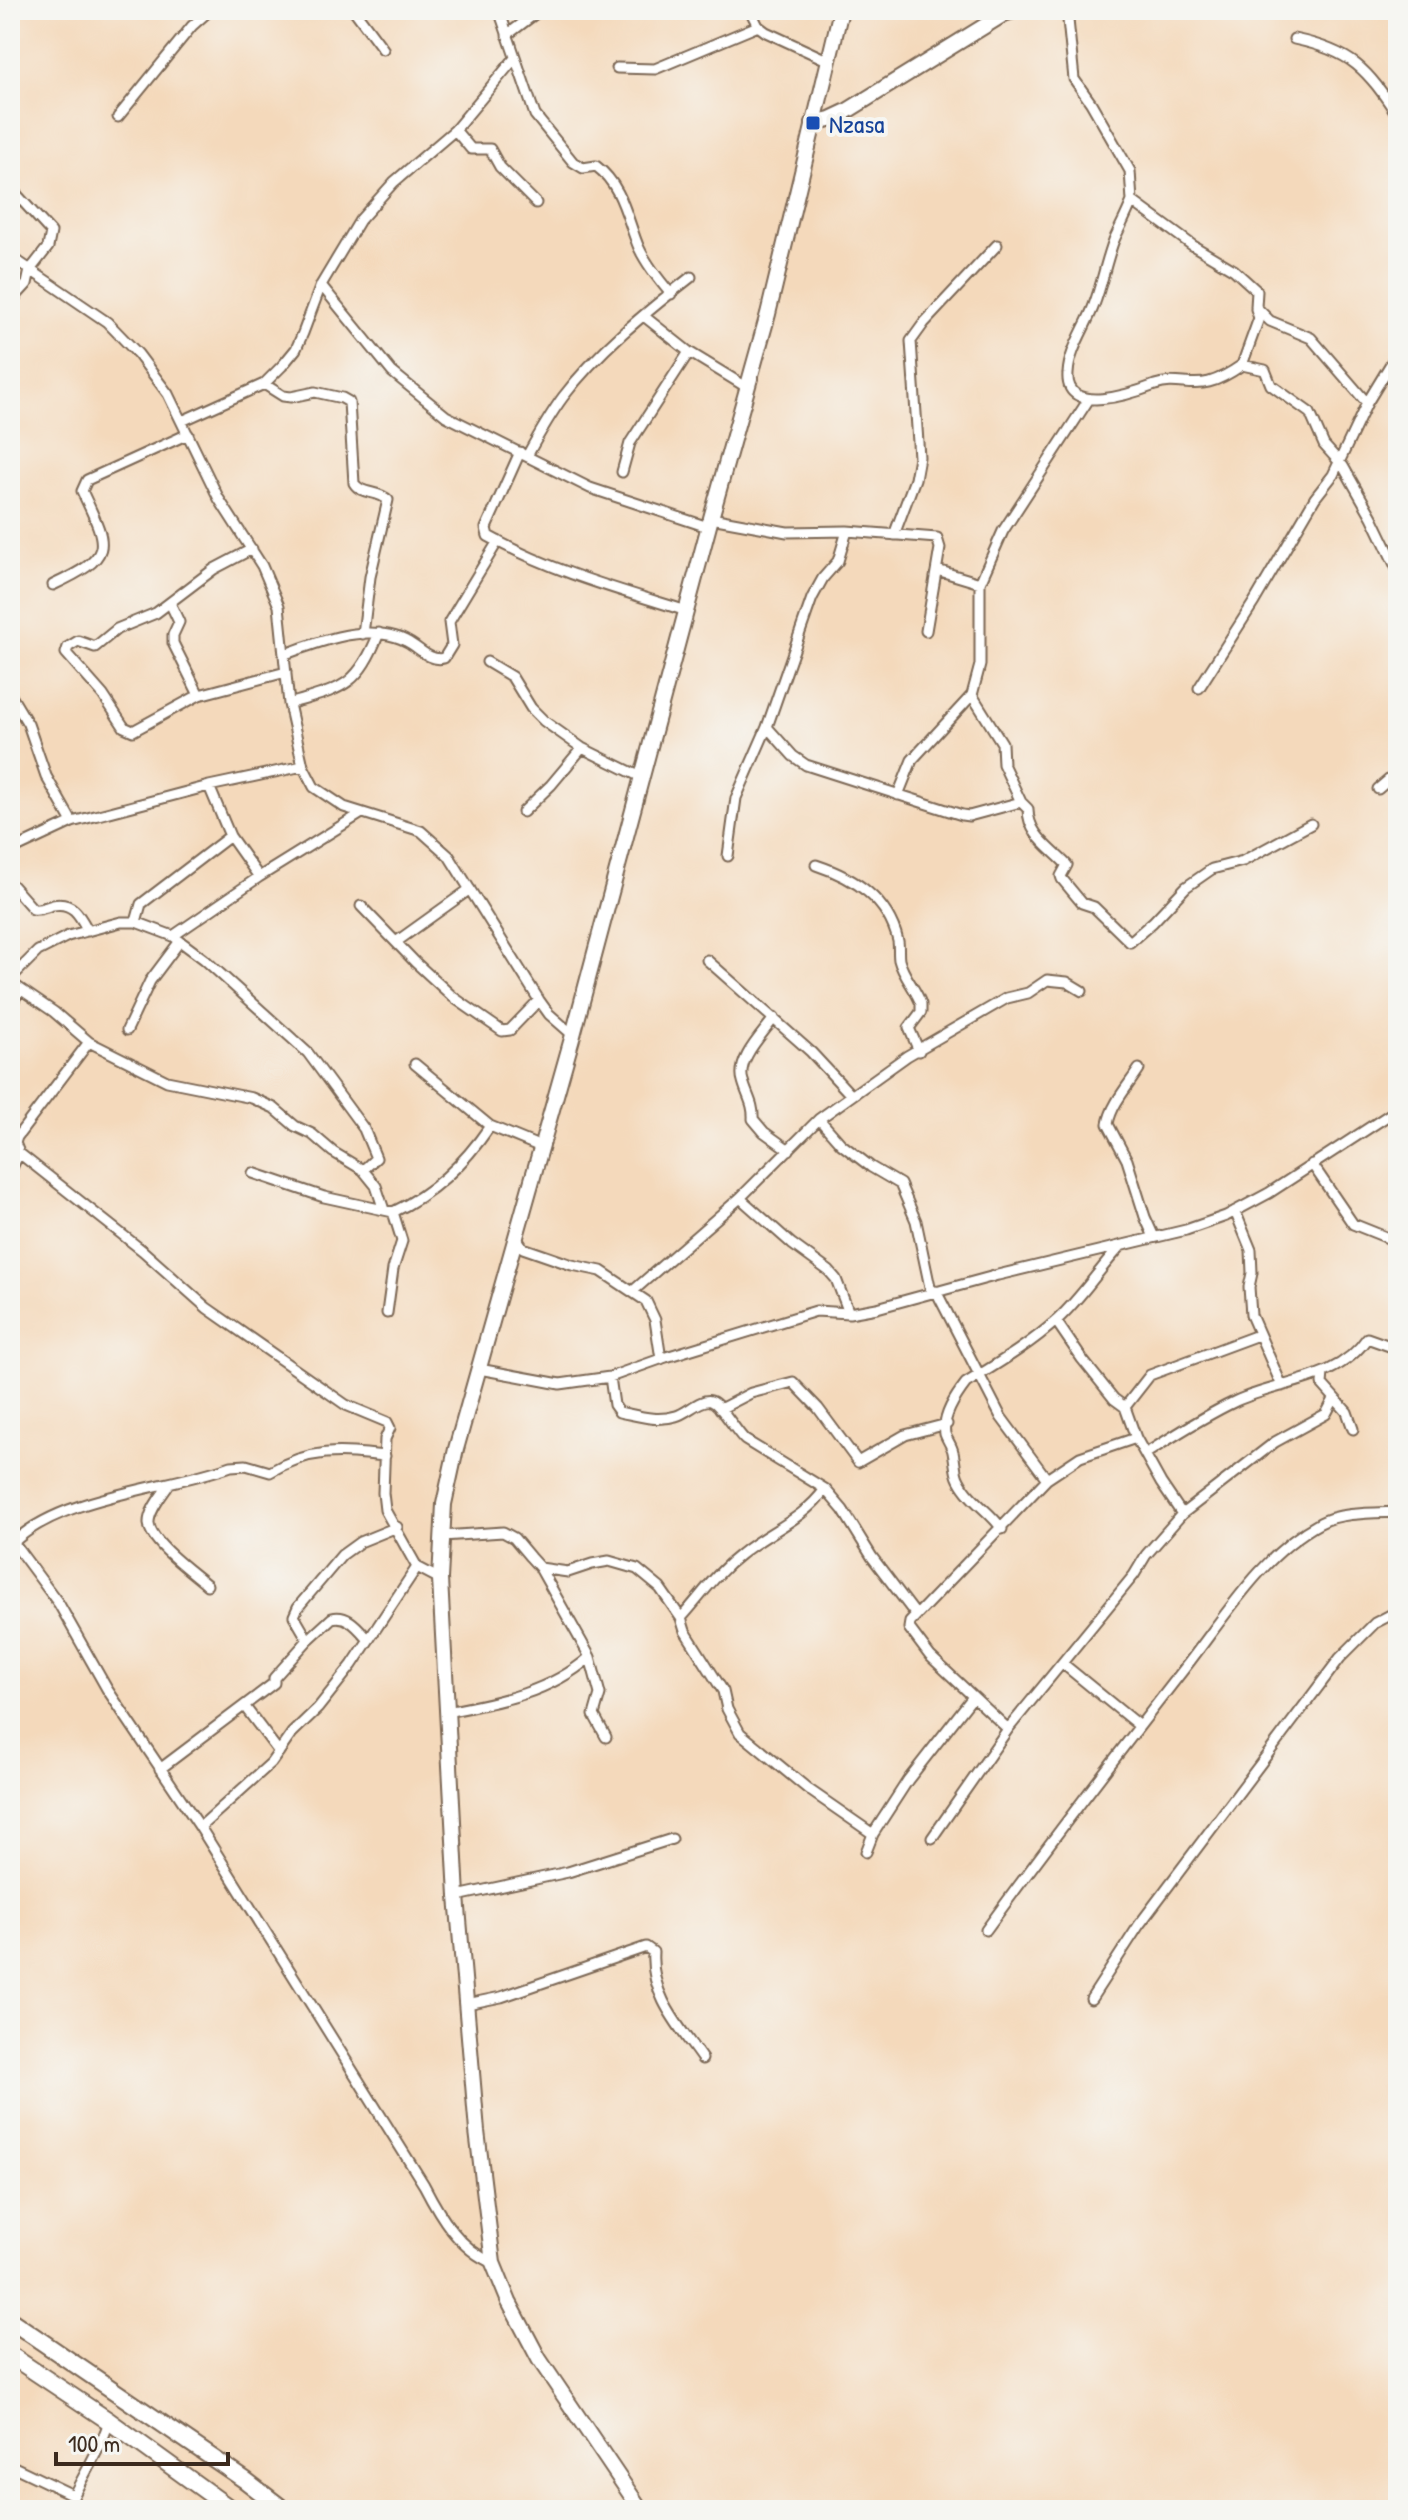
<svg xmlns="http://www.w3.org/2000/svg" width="1408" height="2520" font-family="'Patrick Hand',sans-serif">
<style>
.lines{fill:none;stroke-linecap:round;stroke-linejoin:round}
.minor-casing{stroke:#7c6755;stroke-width:13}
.secondary-casing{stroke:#7c6755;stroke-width:18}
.primary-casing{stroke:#7c6755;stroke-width:18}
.trunk-casing{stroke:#7c6755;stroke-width:20}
.minor{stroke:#fff;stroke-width:9}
.secondary{stroke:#fff;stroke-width:14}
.primary{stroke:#fff;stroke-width:14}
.trunk{stroke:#fff;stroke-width:16}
.transit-dot{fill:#1a4fb4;stroke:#f6f6f2;stroke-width:3}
.labels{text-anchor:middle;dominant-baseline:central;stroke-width:8;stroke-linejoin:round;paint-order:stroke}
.transit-label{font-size:26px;fill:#164399;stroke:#f6f6f2;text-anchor:start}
</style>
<rect width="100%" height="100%" fill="#f6f6f2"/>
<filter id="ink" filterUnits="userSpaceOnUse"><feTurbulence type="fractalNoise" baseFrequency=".0125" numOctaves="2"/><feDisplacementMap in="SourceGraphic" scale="16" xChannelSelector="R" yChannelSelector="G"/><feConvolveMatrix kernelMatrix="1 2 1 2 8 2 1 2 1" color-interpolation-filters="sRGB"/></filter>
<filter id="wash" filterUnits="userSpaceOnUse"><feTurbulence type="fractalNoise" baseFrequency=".006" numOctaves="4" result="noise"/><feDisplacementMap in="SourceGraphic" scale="32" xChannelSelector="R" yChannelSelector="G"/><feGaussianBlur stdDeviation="1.8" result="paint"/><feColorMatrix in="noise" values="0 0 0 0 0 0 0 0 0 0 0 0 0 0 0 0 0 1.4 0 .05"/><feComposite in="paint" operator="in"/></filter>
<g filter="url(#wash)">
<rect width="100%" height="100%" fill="#f4d9bb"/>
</g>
<g filter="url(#ink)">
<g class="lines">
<defs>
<path id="minor" d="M354,10l29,39
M499,10l36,105 38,47 10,6 13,-2c27,20 31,54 43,82 8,17 20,32 32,46
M750,10l8,16 8,6 63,29
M1067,10l7,69 17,24 39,68 2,30 60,44 42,25 23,21 -1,16 14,14 41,17 56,65
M507,35l33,-25
M1294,39c58,12 73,30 104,77
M617,68l38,1 103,-43
M118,117l74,-91 18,-16
M455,130l16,19h19l10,18 36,36
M10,184l8,12 33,36 -3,15 -18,23 -3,14 -11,12 -6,13
M1132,201c-5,13 -12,26 -18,39 -8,21 -12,44 -20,65 -8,22 -25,45 -26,69 -3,43 66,19 87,11 20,-7 35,2 54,-3 12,-3 23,-10 33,-17l23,5 6,15 39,28 14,32 19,21 29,51 26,54
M10,256l97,66 31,32 30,40 51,105 43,67 17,40 10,98 14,62 11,21 30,20 77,24 28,25 90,144 10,14 24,21
M321,285l71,87 54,44 144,72 118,39
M645,317l44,35 59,36
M1242,365l17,-47 -3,-9
M1389,370l9,16
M264,384l19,12 8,1 24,-5 27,6 7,4 5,81c7,12 24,7 34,17l-18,77 -7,57
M182,421l82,-37 18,-18 14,-17 7,-16 18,-48 39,-65 34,-38 61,-52 60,-72
M520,452l-34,76 2,8c62,35 132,54 199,75
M527,456c11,-20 22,-40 36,-59 34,-45 83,-85 128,-120
M622,472l8,-29 59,-91
M711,518l76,14 60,-1 90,7 3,10 -14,83
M847,531l-9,30 -15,17 -11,20 -45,129 26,29 13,9 156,50 7,1 52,-14
M894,535l21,-56 4,-22 -8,-116 13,-18 73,-78
M252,549l-38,20 -58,44 -39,16 -22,18 -17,-6 -10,6 -2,6 37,42 21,32 9,4 66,-36 87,-23
M937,570l43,13
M53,585c62,-29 56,-37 29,-94l5,-11 101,-46
M170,603l9,19 -6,13v8l26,52
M285,654c29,-10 65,-25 97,-20 8,1 17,3 24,7 13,6 23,21 38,17l8,-13 -3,-23 49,-81
M487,662l25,15 19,31 13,13 38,27 61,30
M1199,688l55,-86 61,-104 18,-23 34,-72 31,-51
M10,694l18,30 18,52 26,46
M972,695l30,48 1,21 18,38 7,7c0,26 22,38 39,56l-6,11 1,3 20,24 12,4 36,35 23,-20 33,-35 26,-18 31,-8 68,-37
M289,704c53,-16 68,-16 90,-71
M209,786l21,50 29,41
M1378,789l20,-17
M898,795l14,-35 60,-65 8,-30v-82l23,-52 86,-132
M523,812l28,-27 31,-37
M10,851l62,-29 137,-36 94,-20
M728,856l8,-58 31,-71
M816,865c39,13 72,34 82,76 1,6 0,13 1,19 4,16 17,29 22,44v8l-12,16 10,23
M10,883l23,26c8,1 12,-2 20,-4 20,-4 27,11 35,26
M361,906l54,56 38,35 49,34 8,-1 29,-30
M136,922l5,-18 89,-68
M173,936l86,-59 103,-64
M396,942l74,-53
M707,960l104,92 39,42
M10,979l28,-28 30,-15 53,-14h15l37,14 31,23 104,94 56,76 12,29 -13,12
M10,982l44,30 35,30 78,39 85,17 22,10 21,18 17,8 21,18 30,18 13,16 8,24
M10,1007l10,-18
M774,1018c-12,17 -38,42 -31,63 4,15 11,23 10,38l11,13 25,18
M127,1030l23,-49 30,-40
M89,1042l-72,95 -2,6 4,10 124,98 64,57 139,97 41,17 3,6 -5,11 -2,54 2,17 32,57 23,12
M415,1064l75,62 51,21
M1139,1069c-11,17 -28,36 -31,55l19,36 18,57 9,20
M819,1119l22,25 30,23 29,17 16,37 15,71
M1312,1164l41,60 45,18
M10,1172l9,-19
M253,1173l71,24 69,15c41,-19 72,-49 97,-86
M740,1198l52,46 37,27 7,8 13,34
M1235,1211l16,39 1,23 -3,14 2,28 31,71
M516,1237l7,11 49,17 29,6 45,30 9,19 6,39
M633,1291l107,-93 79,-79 88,-63 100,-58 21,-5 19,-13 20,2 15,9
M936,1291l65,126 46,62
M387,1313l6,-44 9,-28 -9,-29
M1056,1321l26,38 32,40 11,8 11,31 25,45 21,31
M479,1369l81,15 50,-7 56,-20 150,-46 33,2 28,-5 121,-33 188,-45 40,-14 43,-23 129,-84
M1323,1373l-1,11 25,28 6,17
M610,1377l4,28 5,7c20,4 37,10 57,4 11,-3 25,-18 35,-15 10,3 25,31 34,39l80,49 18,21 29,47 44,58
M1125,1407l25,-32 108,-40
M720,1409l31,-16 42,-11 25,26 40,54 47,-27 42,-11
M1145,1454c30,-19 59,-38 91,-53 43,-20 102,-19 131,-63l31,11
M170,1483c-7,11 -22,28 -21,41 2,19 43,48 58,61
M1002,1529c-10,-15 -24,-23 -35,-37 -14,-18 -10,-21 -14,-40 -1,-6 -6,-12 -8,-18 -3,-18 11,-38 21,-51 31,-19 65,-39 92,-64 24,-22 41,-50 64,-74
M442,1536l61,-4 11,6 16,19 10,11 50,89 10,37 -6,21 12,22
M10,1538l49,66 48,85 93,138 224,358c16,31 35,64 69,78
M14,1542c49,-47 154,-53 217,-76l15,-1 24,7c41,-24 69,-21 115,-16
M540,1568l28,4 24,-8 17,-3 28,8 23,19 21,30 4,13 38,60 4,18 13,24 68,56 65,45
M681,1618c20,-22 35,-45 60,-64 28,-23 62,-34 84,-65
M308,1640l-14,-24 4,-9 44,-52 18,-13 37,-15
M1062,1663l72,-88 12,-20 36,-41 93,-72 51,-28 8,-15
M245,1707l34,45
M446,1712c53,-10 103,-19 144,-55
M1008,1729l-78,-73 -21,-28 1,-6 137,-143 33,-22 56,-19
M160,1769l114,-86v-5l34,-38 24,-22c16,-4 26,10 36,21
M200,1827l71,-64 21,-30 26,-25 34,-43 65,-98
M932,1838l76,-109 54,-66 76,62
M866,1852l7,-18 35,-54 64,-82
M457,1896l111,-24 104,-33
M986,1930c64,-88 131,-175 198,-261 41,-52 77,-114 136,-146 19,-11 56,-10 78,-11
M1091,1999l48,-74 201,-267 35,-35 23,-12
M467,2004l34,-7 145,-50 7,5c-3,43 26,74 49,107
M10,2465l63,30
M67,2510c12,-29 34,-60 42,-89"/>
<path id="secondary" d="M813,123l17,-4 17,-8 157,-97 13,-4"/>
<path id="primary" d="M641,2510l-102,-151 -30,-57 -16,-39 -16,-132 -20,-235 -17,-317 4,-75 12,-55 117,-414 138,-517 57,-204 73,-304"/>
<path id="trunk" d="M10,2320l235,160 39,30
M10,2355l99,66 123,89"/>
</defs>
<use href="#minor" class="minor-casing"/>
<use href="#secondary" class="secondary-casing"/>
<use href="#primary" class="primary-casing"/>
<use href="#trunk" class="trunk-casing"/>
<use href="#minor" class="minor"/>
<use href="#secondary" class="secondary"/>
<use href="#primary" class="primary"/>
<use href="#trunk" class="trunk"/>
</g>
</g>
<rect class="transit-dot" x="805" y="115" width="16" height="16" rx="4"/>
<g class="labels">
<g class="transit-label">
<text x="829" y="123">Nzasa</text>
</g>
</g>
<rect width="1408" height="2520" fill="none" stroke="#f6f6f2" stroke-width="40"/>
<path d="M56 2452v12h172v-12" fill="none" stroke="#3b2a1e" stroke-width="4"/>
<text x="68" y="2452" font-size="24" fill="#3b2a1e" stroke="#f6f6f2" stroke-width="6" paint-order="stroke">100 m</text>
</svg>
